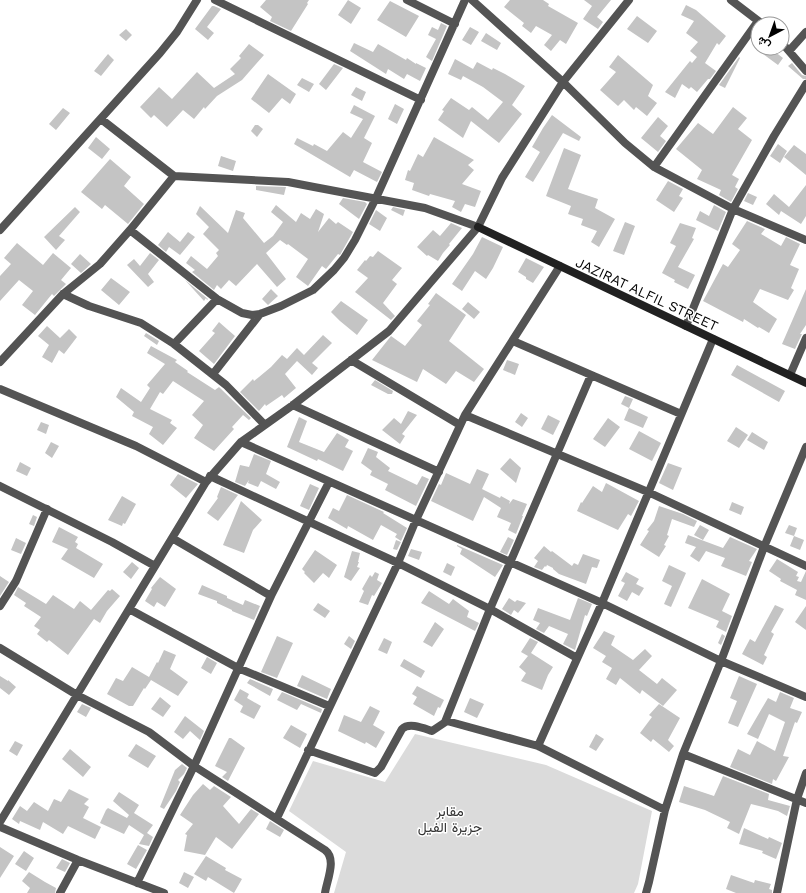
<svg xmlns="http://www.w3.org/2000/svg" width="806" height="893" font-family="'Work Sans',Vazirmatn,sans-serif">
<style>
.green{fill:#dbdbdb}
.building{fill:#c4c4c4}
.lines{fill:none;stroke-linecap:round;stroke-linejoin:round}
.street{stroke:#545454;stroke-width:8}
.secondary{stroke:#212121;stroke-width:8}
.labels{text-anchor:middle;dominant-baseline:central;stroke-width:3;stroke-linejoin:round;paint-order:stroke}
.street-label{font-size:14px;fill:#000;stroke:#fff}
.park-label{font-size:14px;fill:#323232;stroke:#fff}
</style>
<rect width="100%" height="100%" fill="#fff"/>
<path class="green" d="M415,734l131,31 106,46 -14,73 -4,9h-300l12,-41 -57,-41 24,-50 72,21z"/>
<path class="building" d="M266,0h43l-2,3 1,1 -17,27 -21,-10 2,-4 -12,-10z
M348,0l13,8 -10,16 -13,-9z
M510,0h33l6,4 -1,2 30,17 -12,21 -6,-4 -9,11 -7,-6 8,-10 -16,-9 -5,7 -9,-7 2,-3 -20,-16z
M584,0h27l-14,17 6,5 -5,7 -15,-10 9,-13z
M390,1l29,15 -13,21 -29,-17z
M686,5l10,5 30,26 -7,9 -2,-2 -12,20 11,8 -6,8h-2l-11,13 -6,-5 -2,2 -7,-5 -7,14 -10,-6 25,-31 2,2 5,-6 -7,-6 8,-9 -12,-9 8,-12 -13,-6z
M212,6h2l7,3 -14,18 7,6 -6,7 -13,-11z
M637,16l20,15 -9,12 -21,-14z
M441,23l6,3 -15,35 -6,-4 10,-18 -8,-4 4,-8 6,3z
M470,27l9,5 -8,13 -9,-5z
M126,29l6,6 -6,6 -7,-6z
M486,33l15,10 -4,7 -16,-9z
M354,43l19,9 5,-8 28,16 1,-2 9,6v-1l10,5 -6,13 -13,-7 -3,5 -16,-10 -2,5 -36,-23z
M249,44l15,11 -22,25 -25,16 -12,13 -1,-2 -10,12 -11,-9 -16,17 -13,-12 -3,3 -11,-11 19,-20 13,12 25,-27 17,16 21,-14 -5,-5 11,-11 -2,-2z
M755,48h15l13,10 -5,7z
M108,54l6,6 -13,16 -7,-5z
M618,55l35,30 -5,11 9,7 -10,13 -11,-9 -2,3 -10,-10 -6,6 -18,-16 16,-18 -7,-5z
M739,57l1,1 -15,30 -6,-3z
M455,59l18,10 4,-7 15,8 1,-2 12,6 20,12 -13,19 10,9 -23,29 -28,-22 -8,17 -25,-18 6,-9 -2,-1 9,-12 18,12 3,-3 16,13 15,-18 -20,-15 -20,-11 -2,4 -13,-6z
M792,63l10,12 4,1v3h-3l-15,-13z
M334,64l9,4 -17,22 -7,-6z
M268,74l28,20 -6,10 -8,-6 -13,15 -18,-14z
M302,78l12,6 -5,8 -12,-7z
M356,87l10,5 -4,9 -11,-6z
M395,104l9,5 -7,15 -9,-5z
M354,105l21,11 -11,22 8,5 -9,19 19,10 -5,10 -23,-12 -4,7 -56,-33 3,-6 16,8 1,-2 13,7 16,-19 8,6 12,-19 -13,-6z
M733,107l14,11 -9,11 14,11 -20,35 7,4 -4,8 3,2 -7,13 -12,-7 2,-5 -24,-11 5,-9 -26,-21 22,-26 15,11z
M63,108l7,5 -14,17 -7,-6z
M552,115l29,22 -2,4 -16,-8 -30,49 -8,-5 15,-25 -8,-5 11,-19z
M658,117l10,9 -8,10 6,5 -8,11 -17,-14z
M255,125h3l5,4 -6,8 -6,-6z
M96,137l14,12 -8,10 -14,-11z
M434,137l40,23 -6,5 6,5 -12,14 19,7 -6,16 -10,-3 -4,8 -9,-5 3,-6 -25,-7 -1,2 -17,-6 2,-7 -9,-3 3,-10 2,1 8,-17 5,3z
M778,144l9,7 -7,12 -10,-7z
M794,145l12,9v21l-22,-18z
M564,148l17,7 -13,34 30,10 -3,9 20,11 -16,28 -8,-5 6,-11 -16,-6 2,-6 -15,-5 3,-8 -25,-10z
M221,156l15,5 -3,10 -15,-5z
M110,159l21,18 -7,9 20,18 -16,20 -23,-19 -3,4 -21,-17z
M668,181l15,8 -4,7 4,2 -9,14 -18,-12z
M806,185v31l-5,8 -20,-13 -2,4 -13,-11 8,-10 15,13z
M256,186l30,1 -2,8 -28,-5z
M748,193l9,4 -4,8 -9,-4z
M343,198l22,4 2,2 -8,15 -20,-15z
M276,205l20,17 5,-9 9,6 6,-10 8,5 -6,18 11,-14 7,6 2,-2 15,10 -13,23 -2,-1 -12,15 -4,-3 -14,20 -12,-9 12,-18 -20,-15 -1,1 -7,-5 -14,13 20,26 -9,8 -20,-23 -21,22 -7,-6 -8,9 -4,-4 -3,5 -22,-18 3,-2 -9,-7 5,-7 16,13 11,-13 -2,-3 3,-3 -16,-16 6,-7 -13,-13 4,-8 28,27 8,-23 9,3 -2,5 21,25 9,-7 10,-14 -12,-10z
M714,205l12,7 -8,19 -22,-11 4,-9 9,5z
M75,207l5,5 -21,24 6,4 -9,10 -12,-13z
M393,207l12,3 -2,6 -12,-6z
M376,210l11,8 -7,13 -11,-7z
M747,221l18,8 -4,5 20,12 5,-9 14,7 -10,21 9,4 -8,19 3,2 -6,10 -28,-11 -7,13 24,17 -8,14 -10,-6 -1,1 -14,-9 -1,3 -40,-21 20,-37 5,3 12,-17 -8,-6z
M625,222l10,4 -11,29 -11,-4z
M451,223l11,5 -13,16 1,1 -7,8 -5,8 -10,-6 -1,1 -10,-9 16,-17 7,6z
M680,223l16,5 -4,10 2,1 -16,28 17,8 -7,14 -14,-7 1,-2 -13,-7 14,-27 -6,-3z
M168,232l12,10 8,-10 7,5 -15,18 -11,-8 -3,5 -8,-7z
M482,237l21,10 -10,21 -7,11 -11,-8 -13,20 -10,-7 21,-30z
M17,243l26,22 10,-12 18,15 -10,12 5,4 -12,12 -2,-2 -17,21 -13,-10 11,-14 -14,-11 -19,21v-25l11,-12 -7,-6z
M378,251l24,17 -10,12 5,4 -14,19 12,13 -4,4 -36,-28 13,-14 -11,-8 8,-10 1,1 4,-5 3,1z
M150,253l9,7 -11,14 6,8 -6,5 -21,-22 7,-6 6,7z
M80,254l11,10 -10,9 -10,-9z
M526,258l18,9 -11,16 -7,-4v-2l-8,-5z
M111,278l19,14 -11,13 -18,-15z
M185,280l23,19 -1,1 -1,-2 -2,3z
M271,289l7,7 -10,9 -6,-6z
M806,289v36l-6,9h2l-7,15 -13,-5z
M436,293l30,22 -17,26 35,28 -10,13 -18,-11 -10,13 -23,-15 -6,13 -45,-22 19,-24 14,10 17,-21 -5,-4 13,-16 -2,-1z
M341,301l27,19 -11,15 -17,-14 -9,-9z
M468,302l12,10 -6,7 -12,-10z
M219,322l16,14 -21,28 -15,-13 16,-18 -3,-2z
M47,326l13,12 9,-9 8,8 -13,17 -5,-4 -7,13 -10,-6 7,-12 -11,-9z
M146,333l13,8 -2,4 -13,-9z
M323,335l9,8 -20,20 6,5 -6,7 -15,-14 -12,13 11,14 -12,10 -2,-3 -16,11 -1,-2 -6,7 -19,-19 13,-13 1,2 5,-4 12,-10 11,-12 5,4 10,-11 7,7z
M151,346l26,14 -2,2 13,9 -1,1 28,18 4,-3 32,31 -2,2 -6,-5 -11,12 2,2 -20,22 -20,-13 9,-13 -11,-10 12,-14 -31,-20 -10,13 -3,-2 -10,17 22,11 -2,3 7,5 -14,17 -14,-11 4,-7 -21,-11 2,-4 -18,-15 5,-9 20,14 9,-14 -3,-3 18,-21 -18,-11z
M507,360l12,4 -4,11 -12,-5z
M737,365l48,26 -6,11 -48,-27z
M375,380l18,11 -1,3h-4l-17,-9z
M625,396l8,3 -4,9 19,9 -5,11 -19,-8 5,-12 -8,-4z
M408,411l9,4 -15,19 3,2 -5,8 -18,-14 12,-12 7,6z
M521,413l7,5 -6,9 -7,-5z
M548,415l12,6 -7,14 -12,-6z
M299,417l8,4 -8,21 25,10 13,-19 12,7 -4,7 8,4 -10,20 -25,-12 -1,2 -30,-14z
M608,418l12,9 -15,20 -12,-8z
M41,422l8,3 -3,9 -9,-4z
M736,427l12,8 -9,13 -12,-7z
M639,431l22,12 -9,18 -23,-12z
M752,432l16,10 -4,8 -17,-10z
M51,442l8,4 -7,12 -7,-5z
M368,448l10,4 -2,5 14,11 -2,3 29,14 5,-9 7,3 -13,27 -31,-16 3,-6 -18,-9 2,-4 -11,-8z
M254,454l17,7 -5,13 14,8 -4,7 -15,-8 -3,6 -10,-4 1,-3 -4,6 -10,-4 5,-17 9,2z
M510,458l11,10 -5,15 -16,-14z
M20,462l11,6 -4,8 -11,-5z
M668,463l14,5 -9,22 -14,-7z
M477,469l12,5 -7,15 18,9 1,-2 9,5 -1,3 4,-5 14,5 -5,12h1l-7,18 -8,-4 3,-7 -14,-6 4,-9 -17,-11 -11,24 -42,-20 8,-17 2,1 5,-12 24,11z
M178,474l20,10 -12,14 -16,-13z
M606,483l33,18 -8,15 -3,-2 -10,16 -41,-19 4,-9 1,1 11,-17 9,6z
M310,484l9,4 -10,22 -9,-4z
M221,487l17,8 -20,26 -11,-8 11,-15 -1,-1z
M347,495l37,17 -1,1 24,15 -6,13 -6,-4 2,-3 -16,-9 -8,15 -25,-14 -1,3 -19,-11 5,-10 6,3z
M122,496l14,8 -11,20 -2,-1 -1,3 -14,-6z
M241,501l21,19 -9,10 -9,23 -21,-8z
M732,502l12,5 -3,8 -12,-5z
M659,506l24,8 14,7 -3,6 -22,-8 -5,16 2,1 -5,9 2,1 -7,11 -19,-12 9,-14 -2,-1 7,-9z
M33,515l4,2 -3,9 -5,-2z
M700,525l9,5 -6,10 -9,-5z
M789,525l8,3 -3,8 -9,-3z
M59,527l19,10 -3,5 3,2 -2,4 27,16 -9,14 -33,-19 7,-10 -16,-7z
M688,535l35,13 7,-11 27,12 -8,12 3,1 -6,14 -25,-10 4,-8 -19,-7 -7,11 -9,-6 6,-9 -11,-4z
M794,536l10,4 -4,10 -10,-4z
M508,537l6,3 -7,15 -7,-3z
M16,538l10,5 -5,11 -10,-4z
M396,540l5,2 -4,8 -4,-1z
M457,545l46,20 -8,12 -35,-23 2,-5 -5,-3z
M544,546l7,6 1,-1 20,15 2,-3 4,2 5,-11 17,6 -3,8 -5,-1 -6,17 -27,-10 -6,-5v-1l-6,-3 -1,2 -1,-1 -3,4 -8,-3 4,-6 -4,-3z
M411,549l11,3 -3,8 -11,-4z
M315,550l22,15 -8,13 -6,-5 -9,10 -10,-10 1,-1 -3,-3z
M352,551l8,2 -2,9h1l-2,5 3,1 -9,13 -7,-4z
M777,559l21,13 -2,4 3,1 -2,4 4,1 5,-11v29l-11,-5 2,-5 -17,-9 1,-2 -12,-8z
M132,562l7,6 -8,11 -8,-7z
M447,563l8,4 -4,9 -8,-4z
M669,565l17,8 -15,34 -7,-3 8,-18 -10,-5z
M375,572l4,2 -2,6 5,3 -8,13 -2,-1 -4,10 -9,-3 5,-11 -2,-2 8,-14 2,2z
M626,572l13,7 -3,5 8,4 -5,8 -7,-4 -5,9 -9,-5 7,-13 -4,-2z
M0,576l9,6 -9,14z
M160,577l16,12 -11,18 -8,-5 -3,5 -9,-6 7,-12 -1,-1z
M702,579l28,15 -8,17 10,5 -6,16 -10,-5 3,-6 -31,-13z
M202,585l25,11v2l16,7 2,-5 15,6 -6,14 -22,-9v-1l-15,-7v-2l-19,-7z
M18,587l28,17 7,-9 21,14 6,-8 11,9 17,-20 2,1 2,-2 8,7 -13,15 -7,12 -6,-4 -26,36 -19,-15 -2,2 -10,-8 3,-4 -6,-4 7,-9 -17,-11 2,-3 -12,-8z
M429,591l20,13 4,-5 16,12 -2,6 12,6 -4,8 -54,-28z
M509,598l6,4 2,-2 9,3 -8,10 -4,-3 -3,5 -9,-6z
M578,598l14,6 -5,12 -2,-1 -10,35 -12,-6 5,-10 -19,-8 -5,7 -8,-4 4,-6 -7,-3 5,-12 32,12z
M318,603l12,8 -5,7 -12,-8z
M775,605l9,4 -13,23 3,2 -10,21 3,2 -4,8 -21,-11 8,-15 5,3z
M806,606v24l-11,-8z
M435,622l9,7 -12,18 -9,-5z
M604,631l11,5 -4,9 22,15 12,-11 7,7 -13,14 18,14 5,-6 15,12 -14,16 -21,-16 -2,4 -20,-16 -4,7 -10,-6 6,-11 -10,-6 4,-6 -13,-8z
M722,634l3,2 -4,9 -3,-2z
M277,636l16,7 -16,35 -16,-6z
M349,636l6,5 -4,8 -7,-5z
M384,638l8,4 -5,12 -9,-4z
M530,638l8,4 -7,11 22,14 -5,8 -6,15 -21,-9 5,-8 -7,-6 9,-11 -7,-4z
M164,650l12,5 -6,14 18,13 -10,14 -27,-16 -6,9 -1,-1 -11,18h-4l-22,-12 9,-16 7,3 9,-14 17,10 8,-15 1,1z
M207,657l10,6 -6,11 -10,-6z
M404,659l21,12 -4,7 -21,-12z
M302,675l29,14 -4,10 -30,-13z
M0,676l8,5v-1l8,7 -7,8 -9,-7z
M739,676l18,8 -19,43 -10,-4 9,-22 -7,-3z
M250,679l23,10 -3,7 -23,-13z
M417,686l27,14 -4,8 -2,-1 -4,9 -21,-12 4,-7 -5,-3z
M240,689l9,5 -2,4 14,8 -7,13 -14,-7 3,-6 -9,-6z
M282,692l40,17 -1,4 -20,-9 -4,6 -20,-10z
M780,692l14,6 -4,10 12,4 -5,11 -2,-1 -12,34 6,1 -13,24 -3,-2 -1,5 -42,-17 8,-18 12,6 7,-14 18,10 10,-29 -16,-8 -11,25 -11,-5 21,-36 8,4z
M160,697l11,9 -8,11 -12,-8z
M470,698l14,6 -7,14 -13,-6z
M82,704l9,4 -5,9 -9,-5z
M659,704l21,14 -12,22 6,6 -5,6 -16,-13 -2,3 -11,-9 12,-16 -3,-2z
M370,706l10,5 -7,14 12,7 -9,16 -10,-6 -1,2 -27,-13 6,-16 17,7z
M185,716l19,15 -4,9 -10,-9 -7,8 -9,-7z
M291,725l16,9 -7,14 -17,-10z
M596,734l8,5 -8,12 -7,-4z
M229,738h2l14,10 -17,33 -6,-4 5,-5 -12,-6z
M15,741l8,4 -6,11 -8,-5z
M136,744l20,12 -8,12 -20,-12z
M70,749l21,18 -8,10 -21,-18z
M182,764l5,4 -3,6 -6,6 2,2 -4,9 -12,18 -4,-2 15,-37z
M723,776l46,18 -1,6 22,6 -3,10 -9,-5 -27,-7 -12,30 -12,-6 3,-6 -25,-12 -26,-8 5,-16 30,10z
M203,784l7,6 4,-4 17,11 -8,9 16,18 12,-15 8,5 -27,35 -16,-12 -11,18 -21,-4 3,-16 -2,-1 8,-10 -13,-9 13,-20z
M69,789l20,10 -5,5 5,3 -6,11 18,9 -6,12 -27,-13 -5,8 -20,-12 -3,8 -20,-9 -1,3 -7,-5 8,-13 7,5 7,-9 14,9 6,-12 7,3z
M119,792l20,13 -5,8 19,12 -6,8 6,4 -4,9 -10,-2 5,-9 -15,-10 -5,9 -24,-11 6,-13 2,-2 19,10 2,-3 -16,-14z
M270,821l14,9 -4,7 -14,-8z
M744,828l24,11 1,-2 13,6 -6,16 -14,-6 1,-2 -24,-7z
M138,845l9,5 -11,19 -9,-5z
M0,847l14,9 -14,22z
M24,851l10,7 -8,13 -11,-7z
M206,856l20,12 -1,2 17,9 -8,14 -26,-16 -2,4 -12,-7z
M62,859l8,4 -5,9 -9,-4z
M29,872l16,10 11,6 -1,5h-28l3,-5 -8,-7z
M184,872l10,5 -6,11 -9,-5z
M731,875l23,8 1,-3 16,4 -2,5 3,1v3h-36l-10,-4z"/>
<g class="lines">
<path class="street" d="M215,0l206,100
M407,0l48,24
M472,0l91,82 62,61 29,24 79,42 73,31
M731,0l30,23
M782,43l24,28
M789,51l17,-19
M101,119l73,57 114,6 26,5 111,21 53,19
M654,167l104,-146
M0,230l160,-177 17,-21 20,-32
M130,230l87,69 25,14 10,2 8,-1 21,-8 32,-16 21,-20 10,-12 11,-18 21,-42 89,-198
M63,294l26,12 52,17 33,21 43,-45
M686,326l47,-117 41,-73 32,-52
M513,341l168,73
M174,344l52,41 38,39
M351,360l109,65
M0,362l63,-68 37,-30 30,-34 44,-54
M213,374l47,-60
M790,375l16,-37
M0,389l136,57 70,36
M293,405l146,67
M465,415l183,77 158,74
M241,442l361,161 119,58 85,36
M210,476l188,87 92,46 87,49
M0,486l112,56 43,24
M172,538l99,58
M0,606l16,-25 31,-72
M129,609l109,59 91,38
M0,648l77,47 72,37 45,34 131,84c12,9 2,30 0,43
M445,722l45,-113 101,-234
M538,746l64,-143 111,-264
M308,750l67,23 6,-6 21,-38c7,-7 21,-1 30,2l15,-10 91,25 127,64
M683,754l123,49
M277,818l121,-255 18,-43 49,-105 95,-149
M0,822l206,-340 35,-40 52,-37 96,-74 89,-104 24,-49 61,-96 66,-82
M0,827l78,33 86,33
M137,883l57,-117 77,-170 58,-114
M60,893l18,-33
M646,893l3,-11 16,-72 18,-56 38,-93 43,-114 42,-100
M777,893l20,-94 9,-26"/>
<path class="secondary" d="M478,227l328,156"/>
</g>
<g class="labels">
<g class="street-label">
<text transform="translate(647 294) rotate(25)">JAZIRAT ALFIL STREET</text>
</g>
<g class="park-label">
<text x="450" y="811">مقابر<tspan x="450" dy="16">جزيرة الفيل</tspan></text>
</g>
</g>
<g transform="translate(770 36) rotate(221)"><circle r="19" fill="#ffffff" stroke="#999999"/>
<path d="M0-3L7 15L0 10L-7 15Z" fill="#000000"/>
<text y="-6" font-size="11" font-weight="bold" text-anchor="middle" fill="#000000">ش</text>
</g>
</svg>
